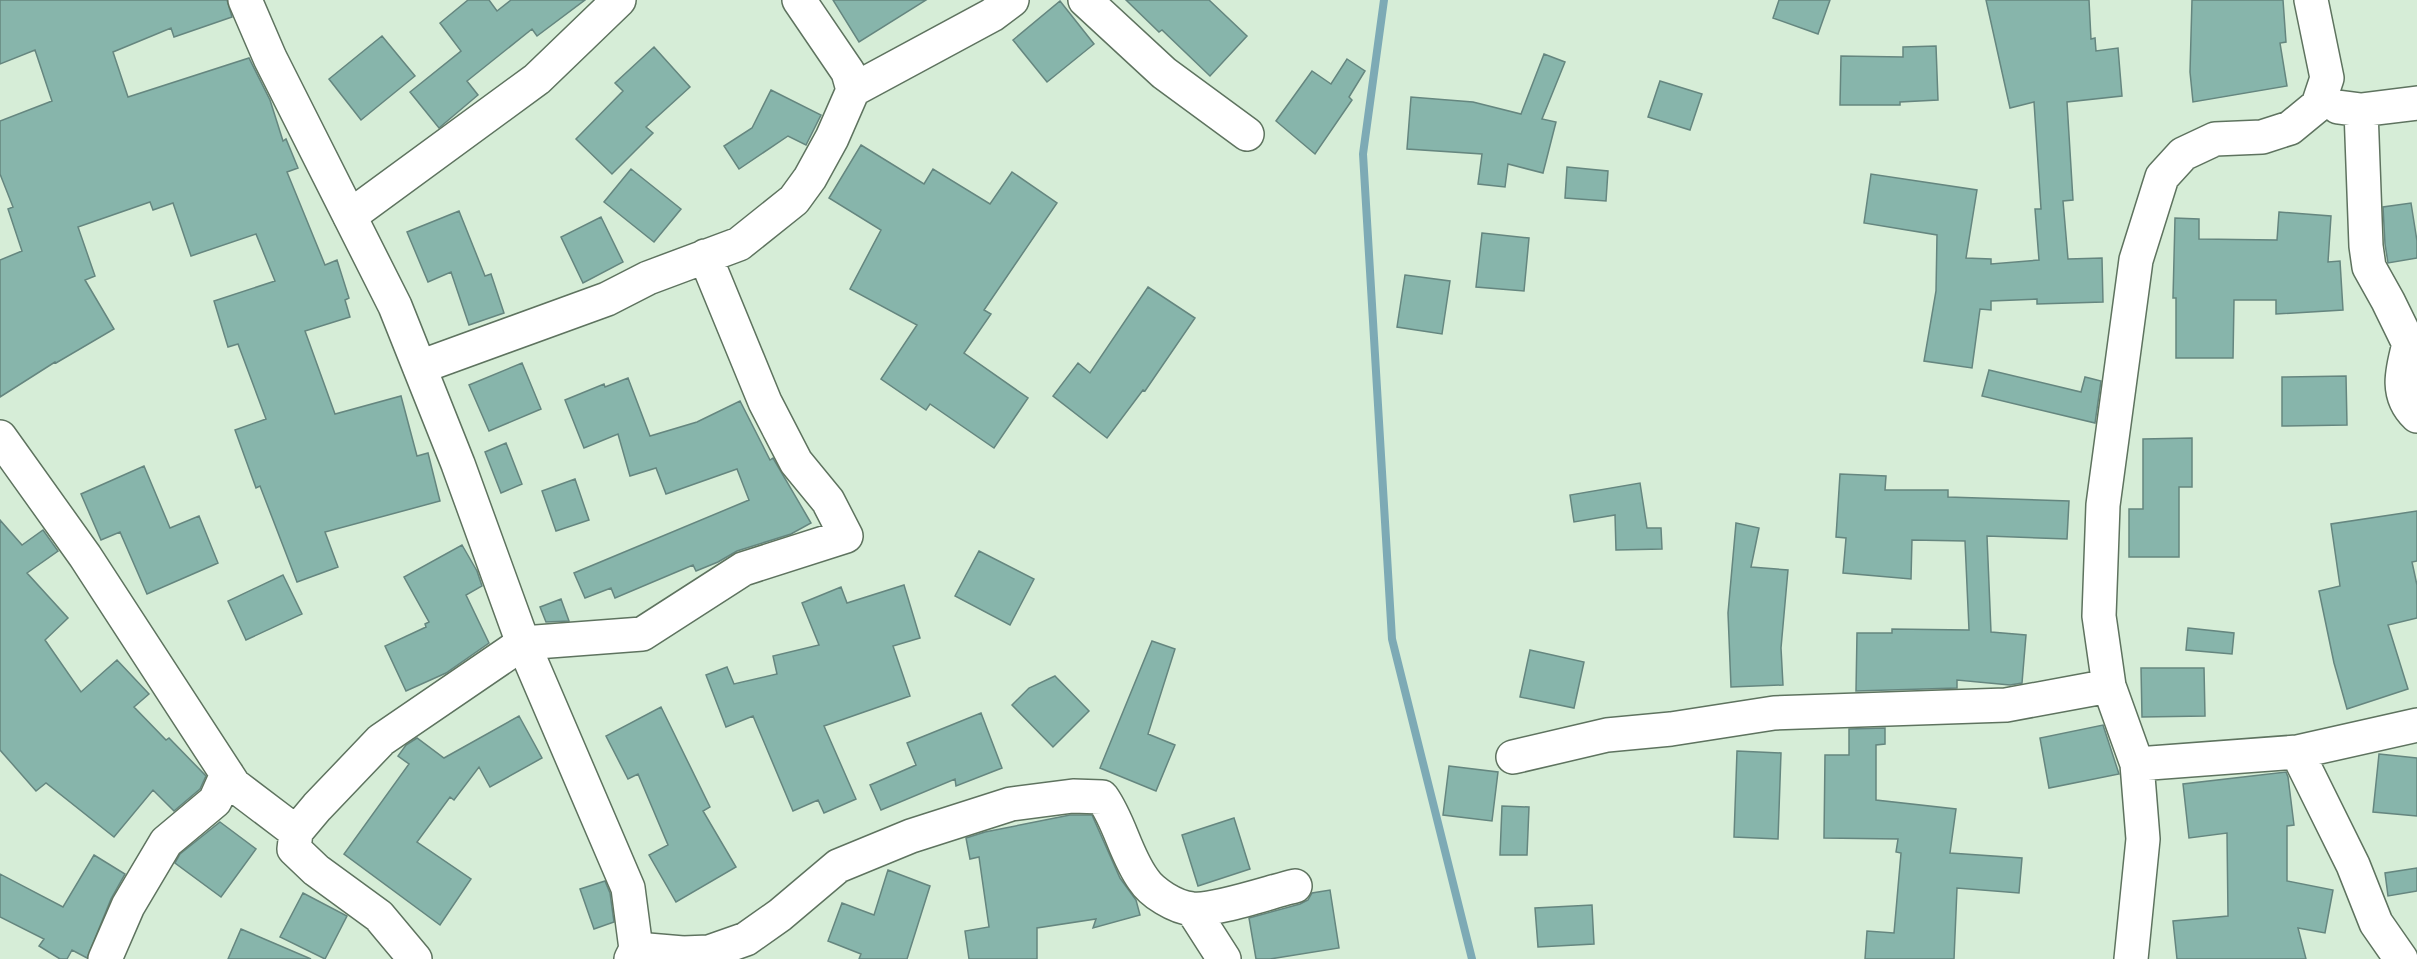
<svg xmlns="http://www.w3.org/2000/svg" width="2417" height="959" font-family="'Alegreya Sans',sans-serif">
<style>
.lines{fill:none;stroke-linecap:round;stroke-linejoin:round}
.stream{stroke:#7daab5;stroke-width:8}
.building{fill:#87b5ab;stroke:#65867f;stroke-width:1.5}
.minor-casing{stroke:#5e735f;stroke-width:36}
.tertiary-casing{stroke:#5e735f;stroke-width:36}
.minor{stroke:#fff;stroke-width:33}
.tertiary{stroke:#fff;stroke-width:33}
</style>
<rect width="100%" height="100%" fill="#d6edd7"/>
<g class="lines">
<path class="stream" d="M1384,0l-21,154 29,485 80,320"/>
</g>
<path class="building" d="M0,0h227l5,17 -58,20 -3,-9 -58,24 15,45 121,-39 21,42 13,41 3,-2 12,29 -11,4 38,93 12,-5 12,38 -4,2 5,17 -45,14 30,83 66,-18 16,60 11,-3 12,48 -115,31 13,35 -41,15 -37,-96 -4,2 -21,-58 31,-11 -28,-75 -10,3 -14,-46 61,-20 -19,-47 -65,22 -18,-53 -20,7 -3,-8 -72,25 17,49 -10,4 29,49 -58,34 -1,-1 -55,35v-137l22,-9 -14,-42 5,-2 -13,-33v-53l52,-20 -17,-51 -35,14z
M468,0h21l8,11 14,-11h74l-48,36 -5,-7 -65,52 11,14 -39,33 -29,-36 51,-41 -21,-28z
M833,0h93l-67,42z
M1126,0h83l38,36 -37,40 -48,-46 -3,2z
M1779,0h51l-12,34 -45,-16z
M1986,0h103l2,39 4,-1 1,13 22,-3 4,48 -55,6 6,98 -10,1 5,58 34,-1 1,44 -66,2v-5l-46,2v9l-11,-1 -8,59 -48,-7 12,-70 1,-56 -73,-12 7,-49 106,16 -11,68 25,1v5l48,-4 -4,-51h6l-7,-107 -24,6z
M2192,0h91l3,42 -6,1 7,43 -94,16 -3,-30z
M1060,1l34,43 -47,38 -34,-42z
M382,36l33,40 -54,44 -32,-41z
M1936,46l2,54 -38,2v3h-60l1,-49 62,1v-10z
M654,47l36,40 -44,40 7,6 -41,41 -36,-35 47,-48 -8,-8z
M1544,54l21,8 -23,57 14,3 -13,51 -35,-9 -3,23 -27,-3 4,-30 -75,-5 4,-52 62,5 48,12z
M1347,59l18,12 -16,26 3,3 -37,54 -39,-33 36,-50 19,13z
M1660,81l42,13 -12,36 -42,-13z
M771,90l50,25 -15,30 -18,-9 -49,33 -15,-23 28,-18z
M861,145l63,39 9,-15 57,35 22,-32 45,31 -73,107 7,4 -27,39 64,45 -34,50 -64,-44 -4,6 -45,-31 36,-54 -67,-36 31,-59 -52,-32z
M1567,167l41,4 -2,30 -41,-3z
M631,169l50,40 -27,33 -50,-40z
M2411,203l6,38v17l-29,5 -3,-19 -2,-37z
M459,211l26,65 6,-2 13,39 -35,12 -18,-53 -23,10 -21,-50z
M2279,212l52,4 -3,46 12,-1 3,49 -67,4v-14h-42l-1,58h-57v-60h-3l2,-80 24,1v20l78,1z
M601,217l22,45 -40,21 -22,-46z
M1482,233l47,5 -5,53 -48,-4z
M1405,275l45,6 -8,53 -45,-7z
M1148,287l47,31 -50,73 -2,-1 -36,48 -54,-42 25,-33 12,10z
M522,363l19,46 -52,22 -20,-46z
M1989,370l92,22 4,-15 16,4 -6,42 -113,-27z
M2346,376l1,49 -65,1v-49z
M628,378l22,58 47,-14 43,-21 30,59 3,-2 38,65 -20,11 -54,17 -19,11 -22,9 -3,-6 -78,33 -4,-10 -26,10 -11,-25 175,-73 -12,-31 -71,25 -10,-26 -26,8 -12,-42 -34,14 -19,-48 39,-16 1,3z
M2192,438v49h-13v70h-50v-48h14v-70z
M506,443l16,41 -21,9 -16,-41z
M144,466l26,62 29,-12 19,47 -71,31 -27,-62 -19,8 -20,-46z
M1840,474l46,2 -1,14h63v7l121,4 -2,38 -80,-3 4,96 35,3 -4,48 -12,2 -53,-5v8l-101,3 1,-58h35v-4l77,1 -4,-89 -53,-1 -1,39 -68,-6 3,-35 -10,-1z
M575,479l14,41 -33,11 -14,-40z
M1640,483l7,45h14l1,21 -46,1 -1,-35 -41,7 -4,-27z
M2417,511v50l-5,1 5,23v33l-29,7 20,64 -61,20 -13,-46 -15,-72 21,-5 -9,-62z
M0,520l22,25 21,-15 15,21 -31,22 41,45 -23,22 36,52 36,-32 32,34 -15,13 32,33 3,-2 37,38 -6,13 -26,22 -21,-21 -39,47 -68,-54 -10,8 -36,-41z
M1736,523l23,5 -8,39 37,3 -7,78 2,37 -52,2 -3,-74z
M462,545l15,26 5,15 -16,9 23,48 -43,30 -40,18 -21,-45 41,-19 -1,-3 4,-2 -25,-45z
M979,551l55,28 -24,46 -55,-29z
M283,575l19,39 -56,26 -18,-39z
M904,585l16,53 -27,8 17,50 -86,30 32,73 -32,14 -6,-13 -25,11 -40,-95 -27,11 -20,-52 21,-8 7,17 43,-10 -4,-18 46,-11 -17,-42 39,-16 6,16z
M561,599l8,22 -23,1 -6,-15z
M2188,628l46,5 -2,21 -46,-4z
M1152,641l23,8 -27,85 27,11 -19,46 -56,-23z
M1530,650l54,12 -10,46 -54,-11z
M2141,668h63l1,48 -63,1z
M1055,676l34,35 -36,36 -41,-42 17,-17z
M661,707l49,100 -7,4 33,56 -60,35 -27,-47 19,-10 -30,-71 -10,5 -22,-43z
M981,713l21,55 -46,18 -1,-7 -74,31 -11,-25 46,-20 -9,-22z
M519,716l23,42 -52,29 -11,-20 -25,33 -4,-3 -33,45 54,37 -31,46 -96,-71 65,-90 -11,-8 8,-11 11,-7 27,20z
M2103,725l16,49 -70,14 -9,-50z
M1885,728v16l-9,1v55l80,9 -6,44 72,5 -3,35 -62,-5 -3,71h-89l2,-28 27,2 7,-80 -5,-1 2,-13 -74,-1 1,-83h24v-26z
M1737,751l44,2 -3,86 -44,-2z
M2379,754l38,4v58l-44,-4z
M1449,766l49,6 -6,49 -49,-6z
M2286,772l2,5 6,48 -7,1v55l46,9 -8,43 -27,-5 8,31h-129l-4,-38 55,-5 -1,-83 -38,5 -6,-54z
M1502,806l27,1 -2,48h-27z
M1070,815h22l28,63 16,22 4,15 -47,13 3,-9 -59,9v31h-68l-4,-28 24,-4 -10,-70 -9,2 -4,-21 19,-6z
M1234,818l16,51 -52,17 -16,-51z
M220,822l36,27 -35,48 -46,-34 5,-9z
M94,855l31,19 -14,25 -24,59 -15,-8 -5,9h-7l-21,-13 5,-7 -44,-22v-43l63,33z
M2417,868v23l-29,5 -3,-23z
M888,870l42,16 -23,73h-48l2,-5 -33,-13 14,-38 32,12z
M605,881l5,12 4,29 -20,7 -14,-40z
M1330,890l9,58 -69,11h-14l-7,-41 51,-14 8,-4 4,-7z
M303,893l44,23 -22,43 -45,-22z
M1592,905l2,39 -56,3 -3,-39z
M241,929l70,30h-83z"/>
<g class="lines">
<defs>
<path id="minor" d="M1085,0l79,73 83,61
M853,90l139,-75 20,-15
M2338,107l23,3 56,-7
M2361,110l5,136 3,21 19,34 21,43c-7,27 -14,51 8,72
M350,216l187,-137 82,-79
M420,367l187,-68 41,-21 91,-34 55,-44 16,-22 22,-40 21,-48 -5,-18 -49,-72
M0,437l85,119 149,229 62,47
M2297,752l56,113 23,58 25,36
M1513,757l94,-22 64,-6 103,-16 232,-8 103,-19
M2137,764l160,-12 120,-27
M1192,909l32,50
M636,949l47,4 26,-1 37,-13 34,-24 58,-49 73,-30 100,-32 62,-8 29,1c18,25 23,57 41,82 9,14 32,28 49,30 20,3 81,-18 103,-23
M105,959l23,-53 38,-64 49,-41 12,-27
M415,959l-36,-43 -63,-46 -22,-21 2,-17 21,-25 64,-67 142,-97 119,-9 101,-65 103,-33 -18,-35 -32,-39 -31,-60 -60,-146
M2131,959l12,-120 -6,-75 -28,-78 -10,-70 4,-111 33,-245 26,-83 21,-23 32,-15 47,-2 28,-9 28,-23 9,-27 -16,-78"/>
<path id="tertiary" d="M245,0l25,58 125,248 63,158 65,179 105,245 8,61 -5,10"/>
</defs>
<use href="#minor" class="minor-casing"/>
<use href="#tertiary" class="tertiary-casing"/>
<use href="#minor" class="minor"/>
<use href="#tertiary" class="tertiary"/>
</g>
</svg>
